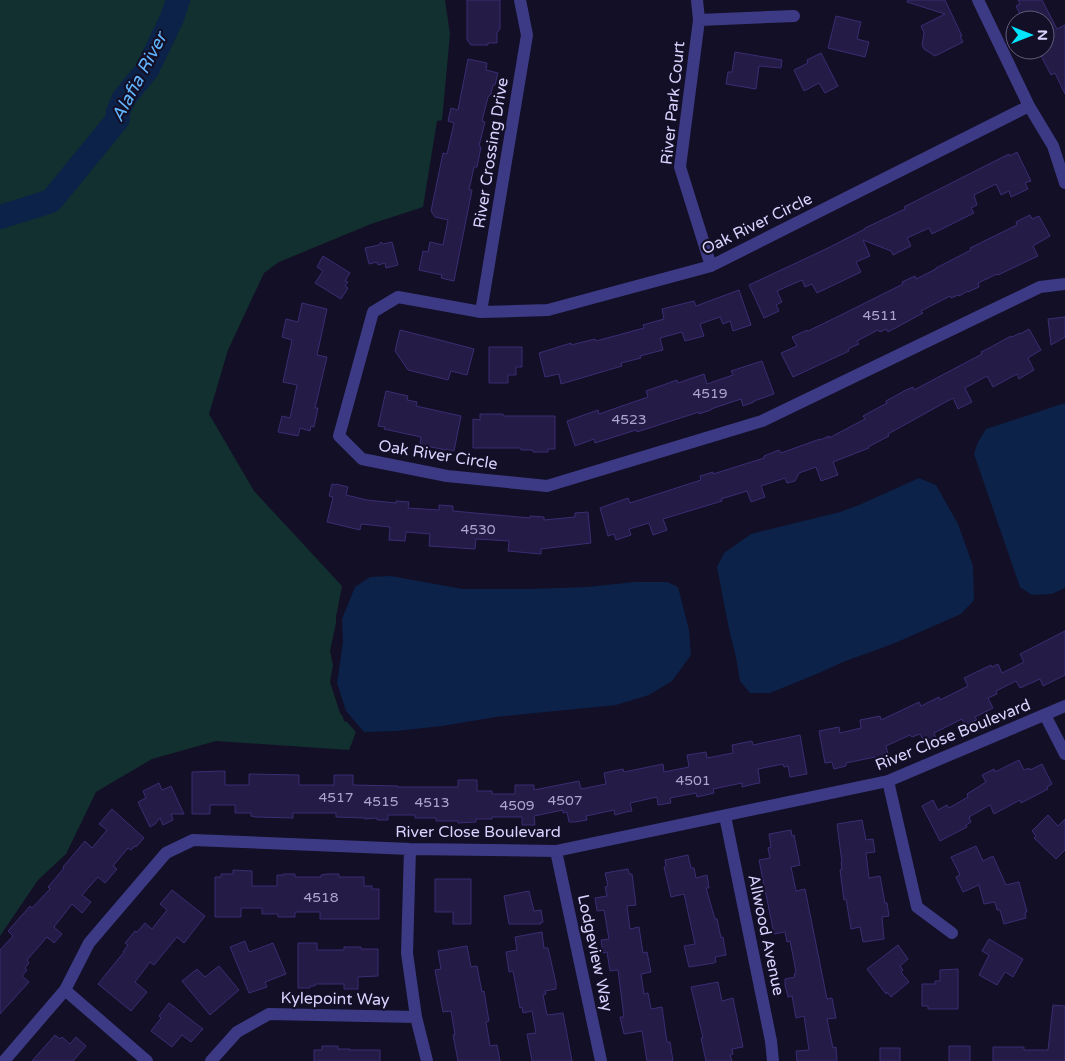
<svg xmlns="http://www.w3.org/2000/svg" width="1065" height="1061" font-family="'Varela Round',sans-serif">
<style>
.green{fill:#12302f}
.water{fill:#0c2248}
.lines{fill:none;stroke-linecap:round;stroke-linejoin:round}
.river{stroke:#0c2248;stroke-width:24}
.building{fill:#241b47;stroke:#3b2d73}
.minor{stroke:#3d3a85;stroke-width:12}
.labels{text-anchor:middle;dominant-baseline:central;stroke-width:4.5;stroke-linejoin:round;paint-order:stroke}
.number-label{font-size:14px;fill:#aca6d1}
.street-label{font-size:16px;fill:#d9d4ff;stroke:#130f26}
.water-label{font-size:18px;font-style:italic;fill:#62b6ff;stroke:#130f26}
</style>
<rect width="100%" height="100%" fill="#130f26"/>
<path class="green" d="M0,0h445l5,34 -8,86 -5,1 -14,86 -52,17 -92,38 -15,11 -36,77 -19,64 45,77 88,95 -5,26 -1,4v7l-6,28 3,14 -3,17 10,31 3,4 1,4 3,1 9,10 -7,18 -133,-9 -64,18 -56,33 -30,62 -28,26 -38,56z"/>
<path class="water" d="M1065,403v185l-13,6 -20,1 -12,-8 -46,-133 4,-12 8,-13z
M919,478l17,7 22,39 15,42 1,34 -13,14 -66,29 -52,19 -24,11 -49,20h-20l-10,-12 -4,-24 -7,-28 -12,-62 7,-14 27,-19 89,-22 19,-7z
M391,576l72,13h64l60,-2 47,-5h33l11,5 11,43 2,25 -19,26 -23,14 -33,10 -120,12 -54,9 -46,5 -32,1 -18,-21 -9,-28 6,-41 -1,-23 13,-32 15,-10z"/>
<g class="lines">
<path class="river" d="M0,217l51,-16 67,-82v-7l6,-14 23,-28 25,-52 6,-18"/>
</g>
<path class="building" d="M467,0h33v29l-3,4v10h-9v2h-17l-4,-5z
M908,0h37l17,36h-2l3,6 -28,14 -11,-7 -2,-4 2,-12 -3,-7 24,-12 -38,-12z
M1018,0h24l15,29 8,-4v69l-10,-21 -4,2 -13,-25h7v-30h-22l-7,-14 4,-2z
M836,16l25,6 -4,17 12,3 -4,15 -37,-9z
M735,52l47,8 -1,8 -22,-2 -3,23 -30,-5 2,-12h4z
M821,53l17,33 -13,7 -6,-10 -15,8 -10,-21 14,-7 -1,-3z
M468,59l19,4 -1,7 12,3 -3,12h-2l-2,9 -3,3 -6,24 3,1 -6,24 2,1 -4,20h-3l-5,23h3l-18,91 -13,-3 1,-3 -23,-5 4,-19 5,1 2,-10 13,3 5,-25 -13,-3 -4,-6 12,-58 4,1 7,-31 -6,-2 3,-13 7,2z
M1017,152l14,29 -6,2 3,6 -17,8 -2,-6 -8,4 -5,-11 -22,11 3,10 -6,3 3,5 -42,21 -3,-6 -22,10 4,8 -18,9 -2,-4 -28,-11 7,16 -14,6 5,10 -44,21 -5,-9 -7,3 -3,-7 -25,11 5,11 -6,3 3,6 -15,7 -15,-33 79,-37 37,-19v-1l40,-19 -1,-2 83,-42 22,-11 1,2z
M1030,215l2,4 7,-3 11,20 -17,10 5,10 -40,19 -1,-1 -19,9 1,4 -11,5v-1l-9,5 -1,-1 -7,3 -1,-2 -29,15 2,2 -35,19 -2,-3 -6,3 -2,-2 -21,11 2,3 -11,5 1,2 -56,26 -12,-24 16,-7 -5,-9 15,-7 1,1 35,-17 60,-30 -1,-2 13,-6 1,3 20,-10v-1l35,-18 -1,-2 47,-23 -1,-3z
M381,242l2,2 9,-2 6,23 -12,3 -1,-5 -7,2 -1,-3 -8,2 -4,-16 14,-3z
M323,256l27,17 -5,8 3,1 -3,4 3,2 -7,11 -26,-16 8,-12 -6,-4z
M739,290l12,35 -18,6 -3,-10 -7,3 -3,-7 -20,7 4,12 -19,5 -3,-9 -22,6 3,12 -23,6 1,2 -20,5 1,3 -61,18 -2,-10 -14,3 -6,-24 32,-10v2l24,-6 1,2 48,-13 -1,-3 21,-6 -2,-10 32,-8 2,5z
M302,303l25,6 -10,46 10,2 -12,51h3l-4,19 -3,-1 -1,5 -10,-3 -2,8 -20,-4 4,-16 8,2 7,-33 -14,-3 9,-42 -10,-3 4,-18 12,3z
M1065,317v20l-14,8 -3,-26z
M1029,329l12,21 -13,8 6,12 -15,9 -2,-5 -24,13 -6,-11 -22,12 7,14 -14,7 -5,-11 -65,36 1,2 -21,11 1,1 -36,14 5,13 -17,6 -5,-14 -17,6 -4,8 -8,2 -2,-5 -24,8 4,11 -14,5 -4,-11 -26,8 1,2 -59,18 4,11 -14,5 -4,-12 -20,6 2,6 -15,5 -2,-6 -6,2 -8,-28 28,-10 2,5 71,-23 -1,-4 13,-4v2l51,-16v-2l15,-6 2,3 39,-14v1l9,-4v2l36,-19 -2,-3 24,-13 -1,-2 20,-11 7,-3 1,3 68,-36 -1,-2 10,-5 20,-11 1,1 8,-4v1z
M400,330l32,8 42,11 -7,26 -16,-4 -3,9 -40,-10 -13,-19z
M489,347h33v20h-6v8h-8v8h-19z
M762,361l12,33 -20,7v1l-11,4 -2,-7 -30,10v1l-12,4v-2l-62,20 -1,-2 -41,13 -1,-4 -19,7 -8,-25 31,-11 1,4 49,-17 -2,-6 31,-11 1,3 26,-9 3,10 26,-9 -2,-4z
M386,391l22,5 -1,4 10,2 -1,4 45,10 -7,35 -8,-2v1l-25,-5 1,-1h-2l1,-7 -37,-8 1,-2 -7,-1z
M480,414h23v2h52v33h-7v3h-15v-2h-12v-2h-48v-29l7,1z
M332,484l4,1v-1l12,3 -2,8 21,5 29,3v-2l13,1 -1,6 31,2v-5l14,1v5l77,7v-2l14,1v3l31,-3v-4l13,-1 3,31 -50,6v5l-33,-3 1,-10 -33,-2 -1,10 -46,-3 1,-12 -24,-2 -1,9 -16,-1 1,-13 -29,-3 -1,6 -33,-8 6,-25 -4,-1z
M1065,631v44l-22,11 -3,-7 -20,9 -4,-7 -20,10 1,3 -9,4 5,10 -18,9 2,3 -12,5 -3,-6 -28,14 2,5 -11,5 -5,-9 -8,3 -2,-2 -24,11 3,12 -13,3 -1,-4 -29,6v3l-12,3 -2,-7 -7,1 -6,-32 20,-4 1,6 21,-5 -1,-8 20,-4 1,4 38,-18 2,4 18,-9 1,3 28,-14 -4,-8 27,-13 1,2 6,-3 4,9 22,-11 -4,-8z
M800,735l7,39 -17,3 -2,-11 -4,1 -1,-3 -25,5 2,14 -6,1 -12,3v-4l-29,6 1,4 -17,4 -1,-4 -26,5 1,5 -13,2 -1,-8 -27,6 2,8 -6,1 -11,3 -1,-5 -28,6 1,4 -12,2h-6l-2,-10 -4,1v-3l-29,6 1,9h-13v-8h-30v2h-16v3l-18,1v-2h-22v-3h-21v-3h-27v5h-11v-2l-12,1v-1l-29,-1v-4h-43v5l-37,-1 -5,-1v-3h-16v-8h-25v9h-18v-42l33,-1v14h24v-11l50,1v10h35v-10h19v10l45,1v1h60v-7h19v11h15v3h23v-9h19v5l45,-9 2,8 25,-5 -2,-11 19,-4 1,3 39,-8 1,8 25,-5 -2,-12 19,-3 1,6 26,-5 -1,-8 20,-4 1,4z
M1019,760l5,10 5,-2 1,2 12,-6 10,20 -5,3 1,2 -27,14 -1,-3 -26,14 -4,-9 -21,12 2,5 -5,3 1,2 -27,14 -18,-35 11,-6 5,10 9,-5 2,3 19,-11 -1,-3 19,-12 -4,-7 12,-6 1,3z
M159,783l3,7 9,-4 13,28h-13l2,6 -10,5 -3,-7 -5,6 -5,3 -12,-25 8,-4 -3,-7z
M112,809l32,29 -8,9 -1,-1 -4,4 -3,-2 -15,18 4,3 -12,14 -7,-6 -16,18 9,7 -9,11 -10,-9 -18,23 8,7 -8,9 -7,-6 -20,23 2,3 -4,5 2,2 -5,6 7,6 -29,32v-64l13,-14 -5,-5 22,-25 2,2 18,-19 -2,-2 16,-19 -1,-1 22,-26 7,7 15,-18 -8,-6z
M1048,815l10,11 7,-7v31l-9,9 -22,-21 2,-2 -4,-5z
M862,820l4,20 7,-1 2,13 -9,1 3,25 11,-2 5,27h2l2,13 -7,1 2,22 -21,3 -3,-15 -9,2 -5,-30 -2,1 -4,-30 2,-1 -1,-6h1l-5,-39z
M791,830l1,6 2,-1 6,30 -9,2 5,24 9,-2 22,110 5,-1 4,20 -9,1 6,29 3,-1 1,14h-40l-1,-10 13,-1 -5,-34 -8,2 -4,-22 -4,1 -3,-12v-6l10,-2 -1,-3 2,-1 -2,-12 -4,-20 -3,1 -2,-10 -11,2 -15,-74 11,-2 -2,-10 3,-1 -2,-13z
M976,846l7,15 10,-5 13,29 13,-3 8,30h-2l1,6 -22,6 -4,-14h-3l-2,-8 -11,2 -5,-19 -16,7 -7,-15 4,-2 -9,-18z
M688,855l3,13h3l2,10 11,-3 2,13h-3l9,31h2l4,19 2,-1 3,18 -11,2 1,5 -2,1 -25,4 -5,-21 11,-2 -11,-50 -13,3 -7,-30 2,-1 -1,-6z
M628,869l1,5h3l4,31 -9,1 3,23 9,-2 4,26 4,-1 4,20 -10,2 3,20 4,-1 3,16 11,-2 5,35h3l3,19h-26l-5,-30 -18,3 -4,-17h4l-6,-47 -8,1 -3,-19 -4,1 -2,-13 8,-1 -5,-29 -7,1 -2,-13 12,-2 -2,-9 3,-1 -3,-13z
M233,870l19,1v15h25v-11h6v-1h12v3h26v-2l6,-1h12v3h25v9h8v3h7v30h-59v-7h-25v5h-17v-3h-16v-6h-21v9h-26v-40h6v-3h12z
M435,879h36v45h-18v-12h-18z
M172,890l33,26 -21,27 -7,-6 -23,28 -4,-3 -15,20 12,10 -16,19 -33,-27 26,-32h-1l5,-7 -3,-2 10,-12 2,1 8,-9 7,6 15,-19 -7,-6z
M529,891l5,20 7,-1 2,12 -3,1 1,1h-32l-5,-28z
M542,932l2,16h4l8,35v6l-11,2 1,3 -3,1 4,20 16,-2 9,48h-40l-5,-27 9,-1 -4,-22 -9,2 -1,-6 -2,1 -7,-37 -4,1 -3,-20 11,-2 -2,-13z
M989,939l34,20 -10,18 -8,-5 -8,13 -18,-10 10,-20 -7,-4z
M245,941l4,11 24,-9 13,31 -21,8 2,5 -18,6 -19,-46z
M298,943h19v7h27v-3h17v2h17v27l-20,1v12h-14v-5h-29v2h-5v2h-12z
M898,945l10,14 -8,7 3,4 -2,2 8,10 -18,15 -4,-5 -1,2 -19,-25z
M467,946l4,21 6,-1 5,26 2,-1 5,30 -3,1 4,24 7,-1 3,16h-42l-5,-26h2l-4,-24 -8,1 -8,-42 6,-1 -3,-18z
M219,966l20,24 -29,25 -28,-34 15,-12 8,8z
M958,969v40h-30v-3h-6v-22h13v-3h5v-11z
M718,982l4,19 11,-3 9,44 1,5 -11,2 1,5 -3,1 2,6h-26l-5,-23h2l-12,-51z
M169,1003l34,26 -12,13 -9,-7 -10,12 -21,-16 10,-13 -2,-2z
M1053,1005l12,1v55h-72v-14h31v3h24z
M55,1035l5,4 2,-2 8,7 6,-7 10,9 -13,15h-41z
M322,1046h16v3h12v1h30v11h-66v-11h8z
M949,1046h21v15h-21z
M880,1048h20v13h-20z"/>
<g class="lines">
<path class="minor" d="M697,0l2,20 -19,147 31,99
M978,0l51,106 24,40 12,37
M699,20l95,-4
M1029,106l-318,160 -163,44 -67,2 -83,-15 -25,15 -34,124 23,23 85,17 100,10 215,-65 226,-109 52,-25 25,-3
M481,312l46,-277 -7,-35
M1045,715l20,39
M888,781l29,126 35,26
M725,816l46,225 2,20
M410,849l-3,104 9,64 11,44
M556,851l45,210
M65,990l82,71
M4,1061l61,-71 24,-47 77,-90 27,-13 217,9 146,2 332,-70 177,-75
M211,1061l26,-29 32,-18 147,3"/>
</g>
<g class="labels">
<g class="number-label">
<text x="880" y="315">4511</text>
<text x="710" y="393">4519</text>
<text x="629" y="419">4523</text>
<text x="478" y="529">4530</text>
<text x="693" y="780">4501</text>
<text x="336" y="797">4517</text>
<text x="565" y="800">4507</text>
<text x="381" y="801">4515</text>
<text x="432" y="802">4513</text>
<text x="517" y="805">4509</text>
<text x="321" y="897">4518</text>
</g>
<g class="street-label">
<text transform="translate(673 103) rotate(-84)">River Park Court</text>
<text transform="translate(491 153) rotate(-81)">River Crossing Drive</text>
<text transform="translate(757 224) rotate(-26)">Oak River Circle</text>
<text transform="translate(438 455) rotate(9)">Oak River Circle</text>
<text transform="translate(953 735) rotate(-22)">River Close Boulevard</text>
<text x="478" y="832">River Close Boulevard</text>
<text transform="translate(766 935) rotate(78)">Allwood Avenue</text>
<text transform="translate(595 953) rotate(78)">Lodgeview Way</text>
<text transform="translate(335 999) rotate(1)">Kylepoint Way</text>
</g>
<g class="water-label">
<text transform="translate(139 77) rotate(-62)">Alafia River</text>
</g>
</g>
<g transform="translate(1030 35) rotate(90)"><circle r="24" fill="#130f26" stroke="#625e7d"/>
<path d="M0-4L9 19L0 12L-9 19Z" fill="#00e5ff"/>
<text y="-8" font-size="14" font-weight="bold" text-anchor="middle" fill="#d9d4ff">N</text>
</g>
</svg>
